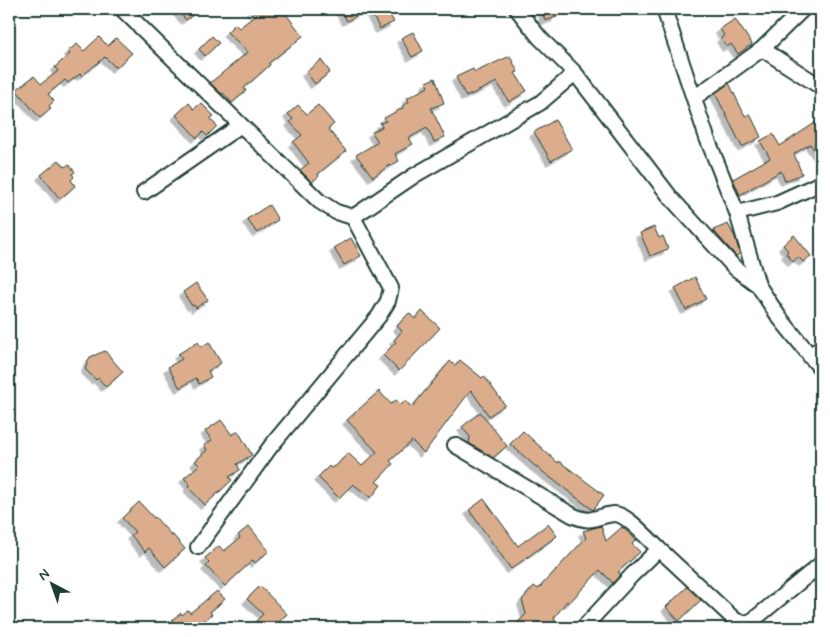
<svg xmlns="http://www.w3.org/2000/svg" width="830" height="637" font-family="Mynerve,sans-serif">
<style>
.building{fill:#dbad8c;stroke:#1f3d34;filter:url(#shadow)}
.lines{fill:none;stroke-linecap:round;stroke-linejoin:round}
.street-casing{stroke:#1f3d34;stroke-width:18}
.street{stroke:#fff;stroke-width:14}
</style>
<defs>
<filter id="shadow"><feDropShadow dx="-4.5" dy="4.5" stdDeviation="0" flood-color="#0004"/></filter>
</defs>
<rect width="100%" height="100%" fill="#fff"/>
<filter id="ink" filterUnits="userSpaceOnUse"><feTurbulence type="fractalNoise" baseFrequency=".02" numOctaves="2"/><feDisplacementMap in="SourceGraphic" scale="10" xChannelSelector="R" yChannelSelector="G"/><feConvolveMatrix kernelMatrix="1 2 1 2 8 2 1 2 1" color-interpolation-filters="sRGB"/></filter>
<g filter="url(#ink)">
<path class="building" d="M176,9h24l-14,11z
M250,9h32l21,27 -34,27 1,2 -26,23 2,3 -14,12 -9,-10 -1,1 -12,-11 38,-31 -21,-20 8,-8 4,4 17,-13z
M340,9h28l-21,12z
M369,9h17l8,13 -14,7z
M542,9h13l2,8 -12,4z
M735,19l17,25 -14,10 -7,-10 -4,3 -6,-9 3,-3 -4,-6z
M413,32l10,19 -11,6 -11,-19z
M212,36l7,7 -14,13 -6,-7z
M99,37l9,9 8,-8 16,15 -16,15 -11,-11 -23,19 -2,-2 -12,9 -3,-3 -17,14 6,7 -5,5 2,3 -11,9 -24,-28 18,-14 7,8 17,-13 -3,-4 15,-13 -2,-3 9,-7 7,7z
M510,56l8,16 -3,1 12,18 -18,11 -12,-20 -31,15 -10,-20 17,-8 2,3z
M321,60l9,12 -15,12 -9,-12z
M435,78l9,25 -13,5 14,29 -11,5 -7,-14 -18,10 4,6 -18,10 4,7 -9,5v-1l-17,12 -17,-22 22,-13 -6,-10 10,-5 -2,-4 6,-2 -2,-3 19,-10 -1,-2 7,-4 -2,-4 21,-11 -2,-5z
M729,83l16,33 5,-2 11,23 -19,10 -27,-54z
M189,103l5,6 7,-6 13,13 -4,3 7,7 -10,10 -4,-4 -6,6 -21,-23z
M298,105l9,9 11,-9 16,19 -6,5 18,22 -28,23 1,2 -7,6 -12,-12 9,-7 -16,-21 9,-7 -12,-13 3,-3 -5,-5z
M821,119v40l-11,-15 -16,10 8,20 -17,7 -4,-10 -41,24 -7,-16 37,-21 -10,-17 13,-7 7,12z
M555,120l17,29 -21,12 -17,-29z
M59,160l6,7 4,-3 6,8 -3,2 2,3 -3,3 4,6 -15,13 -19,-24z
M269,205l9,15 -21,13 -10,-14z
M728,224l7,13 5,17 -4,2 -23,-26z
M654,227l5,11 4,-2 5,13 -18,7 -10,-23z
M794,235l17,21 -8,6 -5,-5 -5,5 -7,-9 2,-2 -5,-6z
M351,238l10,18 -17,9 -10,-17z
M695,277l11,22 -20,11 -11,-22z
M196,283l12,17 -12,8 -2,-3 -2,1 -9,-14z
M422,311l18,17 -41,43 -16,-16 13,-13 -2,-2 8,-9 -5,-5 12,-13 6,6z
M198,342l3,5 8,-5 12,21 -13,8 3,6 -12,7 -3,-6 -16,10 -12,-21 14,-8 -4,-5z
M105,351l18,21 -17,15 -8,-9 -2,2 -11,-11 5,-12z
M460,360l22,18 2,-2 21,29 -16,11 -18,-26 -47,63 -12,-12 -22,20 3,3 -17,18 5,3 -10,13 -18,-14 -14,14 -21,-21 11,-11 2,2 3,-2 1,1 13,-14 14,13 15,-14 -30,-32 32,-29 12,13 5,-4 5,5 4,-4 7,6 38,-46 5,5z
M480,412l27,34 -14,12 -24,-15 1,-6 -8,-10z
M221,420l11,15 6,-4 14,24 -15,9 3,6 -11,7 3,3 -27,25 -17,-18 2,-2 -6,-7 15,-13 -4,-4 12,-11 -3,-5 8,-5 -7,-9z
M523,431l35,32 1,-2 45,34 -11,15 -58,-44 -25,-22z
M484,499l34,47 30,-22 9,12 -46,33 -42,-59z
M139,502l15,16 1,-1 17,19 1,-1 12,14 -20,18 -16,-19 -4,4 -14,-17 4,-3 -13,-14z
M249,526l20,25 -14,12 -2,-3 -28,26 -19,-20 3,-3 -4,-5 14,-12 5,5 16,-13 -2,-3z
M601,526l5,15 16,-14 14,13 -4,4 8,8 -22,20 3,2 -8,9 -13,-13 -31,33 -2,-2 -13,17 2,4 -7,6h-36l13,-14 -4,-14 12,-14 4,3 48,-51 -3,-7z
M260,586l27,28 -14,14h-24l14,-14 -16,-15z
M687,587l14,13 -22,21 -13,-14z
M217,591l8,8 -15,13 2,2 -17,14h-16l-7,-8 9,-7 1,2 6,-5 2,3z"/>
<g class="lines">
<defs>
<path id="street" d="M122,9l197,192 17,11 17,5 62,-42 125,-72 35,-30
M517,9l22,28 36,36 24,31 72,94 64,70 23,17
M664,9l43,129 30,75 21,72 21,32 42,52
M762,49l59,38
M694,98l68,-49 41,-40
M144,192l97,-67
M737,213l40,-10 44,-20
M810,357l11,-10
M455,445l117,70c22,10 22,1 42,-1 12,-1 36,27 45,35
M198,547l73,-101 108,-130 9,-15 3,-13 -38,-71
M583,628l49,-53 27,-26 76,71 8,3 9,-2 69,-57"/>
</defs>
<use href="#street" class="street-casing"/>
<use href="#street" class="street"/>
</g>
</g>
<rect width="830" height="637" fill="none" stroke="#fff" stroke-width="30"/>
<rect x="15" y="15" width="800" height="607" fill="none" stroke="#1f3d34" stroke-width="2" filter="url(#ink)"/>
<g transform="translate(52 584) rotate(319)" stroke="#ffffff" stroke-width="4" paint-order="stroke">
<path d="M0-4L9 19L0 12L-9 19Z" fill="#1f3d34"/>
<text y="-8" font-size="14" font-weight="bold" text-anchor="middle" fill="#1f3d34">N</text>
</g>
</svg>
